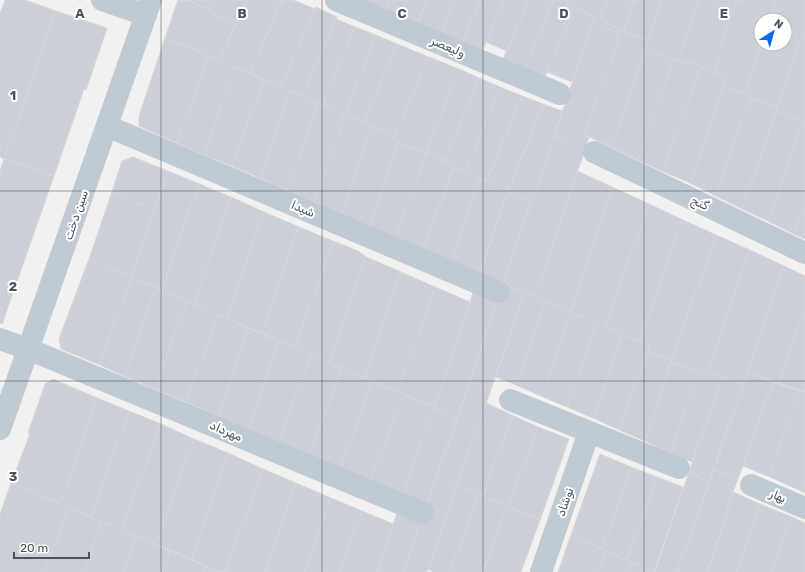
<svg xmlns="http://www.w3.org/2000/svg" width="805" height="572" font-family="Rubik,Vazirmatn,sans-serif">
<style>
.building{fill:#cccfd6;stroke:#d4d6dc}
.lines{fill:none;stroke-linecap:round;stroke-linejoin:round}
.minor{stroke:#c0cad3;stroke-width:22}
.grid{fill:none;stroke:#475360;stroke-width:1;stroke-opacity:0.55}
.labels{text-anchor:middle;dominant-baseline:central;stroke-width:4;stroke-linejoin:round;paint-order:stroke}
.street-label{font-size:12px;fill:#475360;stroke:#fff}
.grid-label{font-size:13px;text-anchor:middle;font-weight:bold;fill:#475360;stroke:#fff;stroke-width:4;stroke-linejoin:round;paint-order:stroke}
</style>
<rect width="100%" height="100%" fill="#f3f0f0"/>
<path class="building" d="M5,0h20l31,11 -52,148 -4,-2v-143z
M178,0l11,1 22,9 -1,3 25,11 -15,36 -55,-22z
M188,0h27l-4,10z
M215,0h31l-11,24 -25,-11z
M246,0h36l-32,74 -30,-14z
M282,0h11l22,9 -34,78 -31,-13z
M357,0h32l-4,11z
M389,0h38l-10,24 -32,-13z
M427,0h28l-14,34 -24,-10z
M455,0h25l-18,43 -21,-9z
M480,0h24l-22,52 -20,-9z
M504,0h25l-22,51 -21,-9z
M529,0h25l-30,70 -22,-9z
M554,0h11l2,1 -1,3 9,4 -31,71 -20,-9z
M565,0h42l-7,19 -32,-14 -2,-1 1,-3z
M607,0h27l-11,31 -23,-12z
M634,0h27l-12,41 -26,-10z
M661,0h37l-21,61 -31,-12z
M698,0h39l-13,37 -10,37 -14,-8 -12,-4v2l-11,-3z
M737,0h39l-7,20h-8v24l-17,49 -21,-7 3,-8 -12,-4 10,-37z
M776,0h29v28l-28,80 -27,-10 1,-3 -7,-2 17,-49h24v-24h-16z
M316,7l21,10 -35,79 -21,-9z
M575,8l20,8 -23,66 -25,-10z
M56,11l51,17 -21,62 -2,-1 -30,87 -50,-17z
M595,16l28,15 26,10 -38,106 -26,-12 35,-101 -27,-12z
M336,19l19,8 -33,78 -20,-9z
M593,22l27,12 -35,101 4,2 -4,14 -31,-15z
M355,27l21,8 -31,79 -23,-9z
M805,28v96l-3,-1 1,-3 -27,-9z
M376,35l21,9 -33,78 -19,-8z
M165,38l44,17 -32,88 -38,-17v-10z
M397,44l32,13 -35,81 -6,-3v-2l-16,-6 1,-1 -9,-4z
M646,49l27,10 -35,101 -27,-13z
M209,55l26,12 -30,88 -28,-12z
M429,57l30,12 -33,84 -28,-10 1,-3 -5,-2z
M673,59l15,5v-2l12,4 -23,67 -15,38 -24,-11z
M700,66l14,8 12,4 -36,105 -28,-12 15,-38z
M235,67l29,12 -32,87 -27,-11z
M459,69l20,9 -34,83 -19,-8z
M479,78l21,9 -35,85 -12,-4 1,-4 -9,-3z
M264,79l26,12 -30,87 -28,-12z
M723,86l28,9 -35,101 -26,-13z
M500,87l22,9 -35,84 -22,-8z
M290,91l28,12 -31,87 -27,-12z
M522,96l21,8 -34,84 -22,-8z
M750,98l27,10 -35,101 -26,-13z
M318,103l27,11 -30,88 -28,-12z
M543,104l19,7 -30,90 -24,-9z
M776,111l27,9 -35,101 -26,-12z
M345,114l28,12 -31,88 -27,-12z
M802,123l3,1v81l-11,29 -26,-13z
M372,127l16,6v2l11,5 -29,86 -28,-12z
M554,136l31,15 -12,32 -28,85 -11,28 -31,-13z
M398,143l28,10 -30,84 -26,-11z
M426,153l28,11 -30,85 -28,-12z
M133,157l35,14 -14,39 -42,-18 10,-31z
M4,159l50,17 -52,148 -2,-1v-152z
M453,168l28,10 -30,83 -27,-12z
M168,171l31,13 -37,106 -31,-13z
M577,171l35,16 -41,125 -37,-16 11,-28z
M481,178l28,10 -30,86 -28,-13z
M199,184l32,13 -26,72 -11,35 -32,-14z
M612,187l37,17 -44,123 -34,-15z
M112,192l42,18 -23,67 -42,-18z
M508,192l24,9 -33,94 -21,-16z
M231,197l33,15 -37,107 -33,-15 11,-35z
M649,204l34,16 -44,121 -34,-14z
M805,205v34l-11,-5z
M264,212l35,15 -37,106 -35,-14z
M683,220l33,15 -45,128v-3l-24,-8 3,-6 -11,-5z
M299,227l34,14 -38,107 -33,-15z
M716,235l34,15 -42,122 -8,-3 -1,3 -28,-9z
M333,241l25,10 8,6 -36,105 -35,-14z
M750,250l34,16 -41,118 -35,-12z
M366,257l35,15 -37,106 -34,-16z
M89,259l42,18 -31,88 -39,-16 -2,-10z
M784,266l21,10v33l-26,74 -32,-11z
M401,272l34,15 -25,71 -13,34 -33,-14z
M131,277l25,11 -32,88 -24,-11z
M503,283l22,9 -34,97 -21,-7z
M435,287l35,15 -36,105 -37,-15 13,-34z
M475,287l24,8 -42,123 -23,-11z
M156,288l31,13 -32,88 -31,-13z
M525,292l21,9 -30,84 -20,-8z
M187,301l31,14 -32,87 -31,-13z
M546,301l25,11 -21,61 -9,23 -25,-11z
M805,309v83l-26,-9z
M571,312l25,11 -29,84 -26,-11 9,-23z
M218,315l30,13 -30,88 -32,-14z
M596,323l27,11 -30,84 -26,-11z
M248,328l31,13 -31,88 -30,-13z
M623,334l27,12 -31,84 -26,-12z
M279,341l32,13 -32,88 -31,-13z
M647,352l24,8 -17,58 -9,23 -26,-11z
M311,354l31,14 -33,87 -30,-13z
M670,363l29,9 -28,81 -26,-12 9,-23z
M342,368l31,13 -33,88 -31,-14z
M700,369l22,8 -30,85 -21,-9z
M747,372l26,10 -35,97 -24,-9z
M722,377l21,7 -34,98 -20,-10z
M53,379l44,19 -37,106 -49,-21 19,-49 -2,-1 17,-49z
M373,381l31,13 -34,88 -30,-13z
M470,382l21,7 -34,97 -20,-10z
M773,382l26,9 -29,86 -27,-11z
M799,391l6,1v85l-6,13 -29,-13z
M404,394l30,13 -31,88 -33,-13z
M97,398l32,13 -38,106 -31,-13z
M486,403l26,12 -29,81 -26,-10z
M434,407l23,11 -34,97 -22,-14z
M129,411l32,13 -40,106 -30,-13z
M512,415l26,12 -30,80 -25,-11z
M161,424l33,15 -38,105 -35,-14z
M538,427l31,12 -29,81 -32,-13z
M194,439l34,14 -37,106 -35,-15z
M228,453l35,16 -38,103h-4l-30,-13z
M600,454l31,13 -29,82 -31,-14z
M631,467l26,10 -30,84 -25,-12z
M263,469l33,14 -24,71 -7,18h-40z
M714,470l24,9 -5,13 -18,60 -8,20h-28l-2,-1z
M689,472l20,10 -32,90h-22z
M437,476l20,10 -30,86h-24z
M657,477l26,10 -29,85 -27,-11z
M805,477v16l-6,-3z
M11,483l57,24 -23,65h-45v-58z
M296,483l35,15 -27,74h-39z
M457,486l22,8 -29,78h-17l-5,-3z
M733,492l27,12 -24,68h-29z
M479,494l28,13 -22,59 -2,6h-33z
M331,498l31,13 -22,61h-36z
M760,504l32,13 -21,55h-35z
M68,507l34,15 -17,50h-40z
M399,507l24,8 -20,57h-26z
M507,507l33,13 -19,52h-38z
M362,511l31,13 -16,48h-37z
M792,517l13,6v49h-34z
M102,522l34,14 -12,36h-39z
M571,535l35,16 -8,21h-40z
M136,536l34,15 -8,21h-38z
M170,551l36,15 -3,6h-41z
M606,551l27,12 -4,9h-31z
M633,563l21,9h-25z
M206,566l15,6h-18z"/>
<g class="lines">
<path class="minor" d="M102,0l44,15
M336,0l224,94
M107,126l392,166
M594,152l211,101
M0,339l28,10 395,164
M510,400l169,68
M0,429l151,-429
M751,485l54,23
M541,572l48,-140"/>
</g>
<path class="grid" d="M161,0v572M322,0v572M483,0v572M644,0v572M0,191h805M0,381h805"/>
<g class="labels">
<g class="street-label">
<text transform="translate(448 47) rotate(23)">ولیعصر</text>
<text transform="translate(700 203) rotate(26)">گنج</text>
<text transform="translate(303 209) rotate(23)">شیدا</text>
<text transform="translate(76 215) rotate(-71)">سین دخت</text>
<text transform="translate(226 431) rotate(23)">مهرداد</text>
<text transform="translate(778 496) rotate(23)">بهار</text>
<text transform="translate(565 502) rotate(-71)">نوشاد</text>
</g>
</g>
<g class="grid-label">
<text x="80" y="18">A</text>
<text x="242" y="18">B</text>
<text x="402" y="18">C</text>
<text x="564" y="18">D</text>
<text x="724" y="18">E</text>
<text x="13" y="100">1</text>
<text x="13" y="291">2</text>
<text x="13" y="481">3</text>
</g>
<g transform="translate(773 32) rotate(36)"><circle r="19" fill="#ffffff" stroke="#b5babf"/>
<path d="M0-3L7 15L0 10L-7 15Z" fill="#0c67f2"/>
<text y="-6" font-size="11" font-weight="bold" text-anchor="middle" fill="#475360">N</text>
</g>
<path d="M14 552v6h75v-6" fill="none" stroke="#475360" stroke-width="2"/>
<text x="20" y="552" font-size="12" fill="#475360" stroke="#ffffff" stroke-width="3" paint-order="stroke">20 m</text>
</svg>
